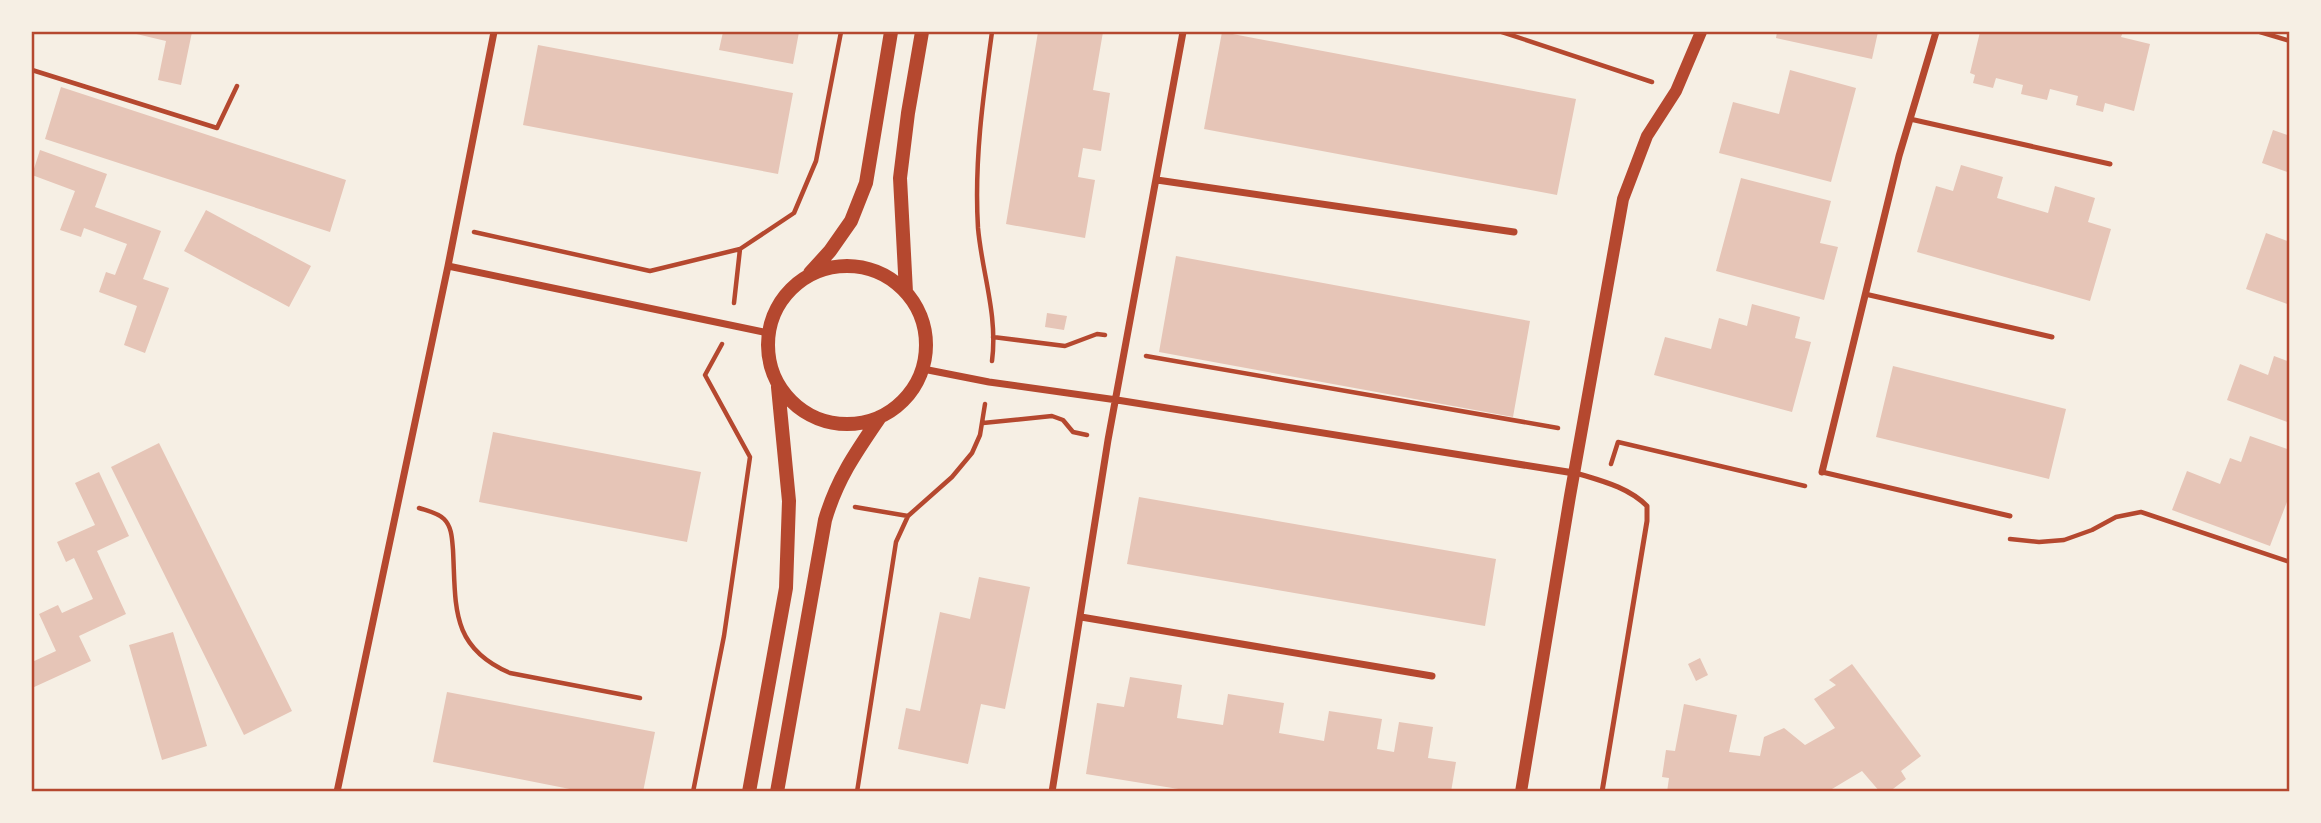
<svg xmlns="http://www.w3.org/2000/svg" width="2321" height="823" font-family="'PT Sans Narrow',sans-serif">
<style>
.building{fill:#e6c5b7}
.lines{fill:none;stroke-linecap:round;stroke-linejoin:round}
.path{stroke:#b5482f;stroke-width:4.5}
.service{stroke:#b5482f;stroke-width:5}
.minor{stroke:#b5482f;stroke-width:7}
.tertiary{stroke:#b5482f;stroke-width:12}
.secondary{stroke:#b5482f;stroke-width:14}
.neatline{fill:none;stroke:#b5482f;stroke-width:2.5}
</style>
<rect width="100%" height="100%" fill="#f6efe4"/>
<path class="building" d="M128,32h64l-11,53 -23,-5 8,-39z
M723,32h76l-6,32 -74,-14z
M1038,32h65l-10,58 17,3 -9,58 -18,-3 -5,29 17,3 -10,58 -79,-14z
M1222,32l354,67 -19,96 -353,-66z
M1777,32h101l-6,27 -96,-21z
M1980,32h143l-2,5 29,7 -16,67 -29,-8 -2,9 -27,-7 2,-9 -28,-7 -3,11 -26,-6 2,-9 -27,-7 -3,10 -20,-5 2,-8 -5,-2z
M538,45l255,48 -15,81 -255,-49z
M1790,70l66,18 -25,94 -112,-29 14,-51 46,12z
M61,87l285,93 -16,52 -285,-93z
M2273,130l17,6v37l-28,-10z
M40,150l67,24 -12,33 66,24 -18,48 26,9 -24,65 -21,-8 13,-39 -38,-14 7,-20 9,3 12,-31 -43,-16 -3,9 -21,-7 15,-39 -43,-16z
M1961,165l42,12 -6,21 51,15 7,-27 40,12 -7,24 23,7 -21,72 -173,-49 19,-66 17,5z
M1741,178l90,23 -11,42 18,4 -14,53 -108,-29z
M206,210l105,56 -22,41 -105,-56z
M2266,233l24,9v63l-44,-16z
M1176,256l354,65 -17,96 -354,-65z
M1752,304l48,13 -5,21 16,4 -19,70 -138,-37 11,-38 46,12 8,-31 28,8z
M1047,313l20,3 -3,14 -19,-3z
M2274,356l16,6v61l-63,-23 13,-36 28,11z
M1893,366l173,43 -17,70 -173,-42z
M493,432l208,40 -14,70 -208,-40z
M2250,436l40,14v44l-20,52 -98,-36 15,-39 33,13 10,-26 11,4z
M159,443l133,268 -48,24 -133,-268z
M99,472l30,64 -32,15 29,63 -47,22 12,25 -59,27v-26l24,-11 -17,-37 19,-9 4,8 31,-14 -19,-41 -8,4 -9,-20 38,-17 -20,-42z
M1139,497l357,62 -11,67 -358,-62z
M979,577l51,10 -25,122 -24,-5 -13,60 -70,-15 8,-41 14,3 20,-99 30,7z
M173,632l34,114 -45,14 -33,-115z
M1700,658l8,17 -12,6 -8,-17z
M1852,664l69,92 -20,15 5,8 -17,13h-9l-18,-21 -35,21h-160l2,-14 -7,-1 4,-27 9,1 9,-47 53,11 -8,37 31,4 4,-19 20,-9 21,17 30,-17 -21,-29 22,-14 -7,-5z
M1130,677l52,8 -5,33 46,7 5,-31 56,9 -5,30 45,8 5,-30 53,8 -5,30 17,3 5,-30 34,5 -5,31 28,4 -5,30h-254l-111,-18 11,-71 27,4z
M447,692l208,40 -12,60h-58l-152,-30z"/>
<g class="lines">
<path class="path" d="M1502,32l150,50
M2260,32l30,9
M32,70l185,58 20,-42
M474,232l176,39 90,-22
M734,303l6,-54 54,-36 22,-52 25,-129
M993,337l72,9 32,-12 8,1
M1146,356l412,72
M992,361c6,-46 -10,-88 -14,-133 -4,-66 5,-131 14,-196
M983,423l69,-7 11,4 10,12 14,3
M1611,464l7,-22 187,44
M855,507l53,9
M419,508c9,3 19,5 25,11 8,8 8,20 9,31 3,57 -3,97 57,123l130,25
M2010,539l29,3 25,-2 28,-10 24,-13 25,-5 149,50
M693,792l31,-156 26,-179 -45,-82 17,-31
M857,792l39,-250 12,-26 44,-39 20,-24 8,-18 5,-31"/>
<path class="service" d="M1910,119l200,45
M1865,294l187,43
M1822,472l188,44
M1576,473c26,8 52,14 71,33v15l-45,271"/>
<path class="minor" d="M1157,180l357,52
M448,266l320,67
M923,369l66,13 128,18 457,73
M1822,472l77,-316 37,-124
M1081,617l351,59
M337,792l111,-526 46,-234
M1052,792l56,-352 75,-408"/>
<path class="tertiary" d="M1521,792l49,-296 53,-297 24,-63 29,-45 25,-59"/>
<path class="secondary" d="M768 345a79 79 0 1 1 158 0a79 79 0 1 1-158 0Z
M810,273l20,-22 21,-30 15,-38 25,-151
M906,292l-6,-114 8,-65 14,-81
M749,792l37,-204 3,-87 -11,-114
M777,792l48,-272c12,-41 31,-68 55,-103"/>
</g>
<rect width="2321" height="823" fill="none" stroke="#f6efe4" stroke-width="66"/>
<rect x="33" y="33" width="2255" height="757" class="neatline"/>
</svg>
